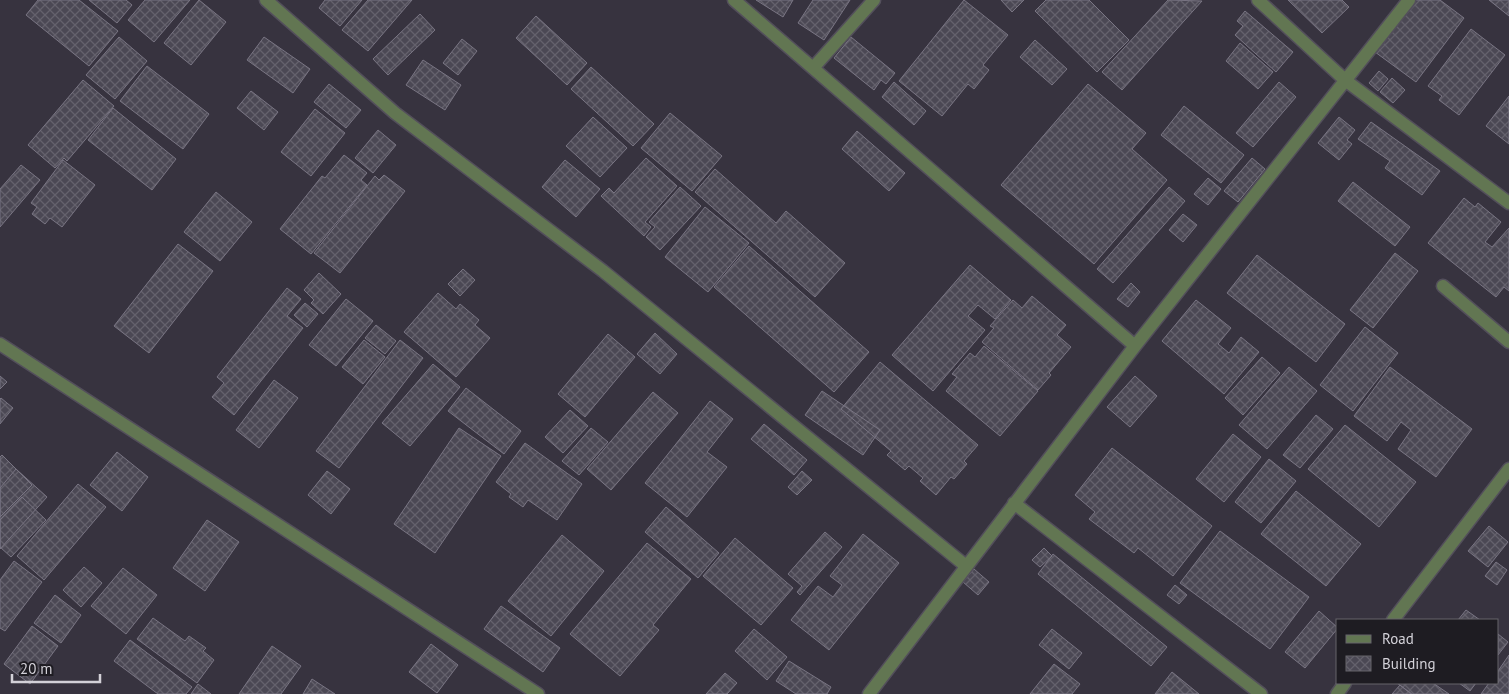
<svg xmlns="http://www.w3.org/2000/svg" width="1509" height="694" font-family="'PT Sans',sans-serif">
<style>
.building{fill:url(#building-cross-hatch);stroke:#797583}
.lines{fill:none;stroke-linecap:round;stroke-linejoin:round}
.minor-casing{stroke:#534f5b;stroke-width:15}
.minor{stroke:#627652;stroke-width:12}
</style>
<defs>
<pattern id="building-cross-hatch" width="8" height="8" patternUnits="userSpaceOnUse" patternTransform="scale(1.25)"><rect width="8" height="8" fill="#4b4854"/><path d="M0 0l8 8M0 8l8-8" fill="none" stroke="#64616c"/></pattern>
</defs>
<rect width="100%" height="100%" fill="#37333f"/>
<path class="building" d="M38,0h41l39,31 -29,35 -63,-51z
M89,0h37l6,5 -15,18z
M145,0h45l-36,42 -26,-22z
M199,0l27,22 -35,43 -27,-22z
M325,0h37l-22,26 -21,-18z
M368,0h44l-44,51 -26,-21z
M756,0h37l-10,17z
M813,0h37l-26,40 -26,-17z
M964,0l44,35 -25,30 6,5 -15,19 -6,-5 -26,32 -43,-35z
M1001,0h23l-12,12z
M1046,0h43l40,40 -32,32 -62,-61z
M1168,0l34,1 -80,89 -20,-18z
M1288,0h54l7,7 -27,26z
M1415,0h25l24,18 -48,64 -41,-30z
M1489,0h20v16z
M1245,11l48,41 -17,20 -41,-37 8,-9 -6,-5z
M420,14l15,16 -47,45 -15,-16z
M536,16l51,47 -20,22 -51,-47z
M1471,29l34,26 -46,60 -20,-15 3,-4 -14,-10z
M119,37l28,24 -32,38 -29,-24z
M264,37l46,32 -17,24 -46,-33z
M851,37l44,36 -9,11 -5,-4 -7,10 -40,-32z
M462,39l15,12 -19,24 -15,-12z
M1035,40l32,29 -15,16 -32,-28z
M1240,43l33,29 -15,17 -32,-28z
M423,60l38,25 -16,25 -39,-25z
M147,66l62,48 -26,35 -63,-48z
M591,67l63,57 -21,22 -62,-57z
M1379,71l9,8 -10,12 -9,-8z
M1392,78l13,12 -12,13 -13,-11z
M83,80l31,26 -47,55 -3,-3 -9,10 -27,-23z
M894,82l32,29 -12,14 -32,-28z
M1279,82l17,15 -43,50 -17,-14z
M329,84l32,26 -15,18 -32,-26z
M1088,84l58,49 -14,16 35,31 -73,84 -93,-79z
M251,91l27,21 -14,18 -27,-22z
M1509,96v48l-23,-18z
M1184,106l60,49 -23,28 -60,-48z
M113,108l63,51 -24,31 -64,-50z
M315,109l30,24 -34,43 -30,-24z
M670,113l52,43 -30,35 -51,-43z
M593,117l34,31 -27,29 -34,-31z
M1339,117l16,13 -8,10 5,4 -13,16 -21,-17z
M1371,122l69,49 -18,24 -37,-27 5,-7 -32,-22z
M378,130l18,15 -23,28 -18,-15z
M857,131l48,42 -16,18 -47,-42z
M344,155l23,18 -6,7 6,5 -56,69 -31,-25 42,-53 3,2z
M646,158l31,28 -32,36 6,5 -7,9 -43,-40 8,-8 5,5z
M1252,158l13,11 -27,33 -14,-11z
M63,160l32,25 -33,42 -12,-9 -5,6 -13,-10 5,-7 -6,-4z
M565,160l35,29 -24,28 -34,-30z
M21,165l19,15 -40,47v-38z
M715,169l61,54 10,-12 59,52 -30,34 -120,-105z
M384,175l21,16 -65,82 -26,-20 61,-77 4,4z
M1208,178l13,11 -13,16 -14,-11z
M1353,182l57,45 -15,19 -57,-45z
M680,187l21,19 -41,44 -14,-13 9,-10 -6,-5z
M1169,187l16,14 -72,82 -16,-14z
M216,192l36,30 -32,39 -36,-29z
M1464,198l11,9 3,-4 23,19 -16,20 7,5 17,-19v63l-5,-4 -8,10 -68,-54z
M705,207l44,36 -41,49 -43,-35z
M1183,214l14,11 -14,17 -14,-12z
M178,244l35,27 -64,82 -35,-27z
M749,246l120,106 -35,40 -120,-105z
M1395,253l23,18 -45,57 -23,-18z
M1257,255l88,69 -29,38 -89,-69z
M970,265l41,35 -16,19 -17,-14 -10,11 17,14 -52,61 -41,-36z
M463,269l12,11 -15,16 -12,-12z
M319,273l22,21 -18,20 -12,-11 3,-3 -10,-10z
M1131,283l9,9 -12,15 -11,-8z
M287,288l14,11 -14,17 16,12 -69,87 -22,-18 12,-14 -7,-6z
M438,293l18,16 4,-5 19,16 -4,5 15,13 -34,39 -52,-45z
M1032,296l34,29 -9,10 14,12 -22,26 2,2 -13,15 -56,-48 12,-14 -4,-2 23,-26 9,8z
M346,299l27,22 -37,45 -27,-21z
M1196,300l35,28 -13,16 11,9 12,-16 18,15 -35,42 -62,-53z
M305,303l13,11 -11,13 -13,-12z
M376,325l20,16 -11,13 -20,-16z
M1365,327l33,26 -45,58 -33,-26z
M655,333l22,21 -17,20 -23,-20z
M608,334l27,23 -50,60 -27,-23z
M364,340l21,17 -22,27 -21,-17z
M400,340l23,18 -84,110 -23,-17z
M984,346l54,45 -38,45 -54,-45 11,-14 -5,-3 18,-21 5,4z
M1262,357l18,16 -37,42 -18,-17z
M880,362l98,83 -14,16 3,3 -13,15 -3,-2 -15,18 -16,-14 3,-3 -14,-12 -4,4 -18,-15 4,-4 -50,-42z
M433,364l27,23 -50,59 -28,-23z
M1289,367l28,24 -50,58 -28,-24z
M1390,367l82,62 -36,48 -38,-28 13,-19 -10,-8 -14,19 -33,-25z
M0,376l7,6 -7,7z
M1135,376l22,20 -27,31 -23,-20z
M274,380l24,18 -39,50 -23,-18z
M466,388l55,43 -17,23 -56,-43z
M822,391l58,39 -17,25 -58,-40z
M653,392l25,21 -67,77 -24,-21z
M1,398l12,10 -13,16v-25z
M710,401l23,18 -26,33 20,15 -40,50 -42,-34z
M570,410l18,16 -25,27 -18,-16z
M1316,415l17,14 -33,39 -17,-13z
M764,424l43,36 -13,15 -43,-36z
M1345,425l71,57 -37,45 -71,-58z
M459,428l42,28 -66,97 -41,-29z
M591,428l17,14 -29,33 -17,-14z
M1233,434l28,23 -37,45 -28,-23z
M525,443l57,41 -25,36 -29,-20 -5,7 -14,-10 2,-3 -15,-12z
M1112,448l100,78 -39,50 -35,-28 -4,5 -45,-34 6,-7 -20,-17z
M117,452l31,25 -26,34 -32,-26z
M2,455l30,30 -32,32v-60z
M1269,459l27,22 -35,42 -26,-21z
M16,469l31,28 -47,52v-61z
M327,471l23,18 -19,25 -23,-19z
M802,471l10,9 -15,15 -9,-8z
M78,484l28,23 -62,73 -27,-24z
M1296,491l65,53 -35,42 -65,-52z
M22,497l24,23 -35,37 -11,-10v-27z
M666,507l53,46 -21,25 -53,-46z
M207,520l32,22 -34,49 -32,-23z
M1489,526l19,16 -20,25 -20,-16z
M1220,531l89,66 -39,52 -90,-66z
M825,532l17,15 -42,48 -3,-3 5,-6 -14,-12z
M863,534l36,29 -70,87 -38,-30 27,-34 15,11 9,-12 -12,-9z
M562,535l42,36 -53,65 -43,-35z
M735,538l58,50 -32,37 -58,-49z
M647,543l44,36 -38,46 6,5 -39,46 -50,-42z
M1044,548l8,8 -12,11 -8,-7z
M1053,554l114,93 -16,19 -113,-92z
M14,561l28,21 -37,49 -5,-3v-48z
M1496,562l11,8 -10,15 -12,-9z
M84,567l18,16 -21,24 -18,-17z
M123,568l34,27 -31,39 -35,-28z
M974,569l15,13 -11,13 -15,-13z
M1175,585l12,10 -8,9 -12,-9z
M55,595l26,20 -20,28 -27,-20z
M501,606l59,42 -17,24 -59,-43z
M1466,610l14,10h-22z
M1319,611l19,17 -33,40 -20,-16z
M153,618l32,23 4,-5 17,12 -3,3 11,9 -17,23 -60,-44z
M32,626l26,20 -28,38 -26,-20z
M754,629l33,28 -20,23 -32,-29z
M1052,629l30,24 -13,16 -30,-24z
M1498,634l10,8 -10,13z
M130,640l62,47 -6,7h-28l-44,-33z
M431,644l27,21 -21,28 -28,-21z
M272,646l29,20 -20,28h-42z
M1509,655v39h-28l8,-11h9v-12z
M789,661l42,26 -4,7h-31l-20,-13z
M1054,664l26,20 -8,10h-42z
M1172,672l27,22h-44z
M725,673l12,10 -10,11h-21z
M312,679l23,15h-32z
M1397,683h36l16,11h-37z
M1459,683h17l-6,8z
M198,684l13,10h-20z
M1400,685l11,9h-19z"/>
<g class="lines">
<defs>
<path id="minor" d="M266,0l129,113 208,158 363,295
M734,0l401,346
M1258,0l87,80 164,123
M813,68l61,-68
M1443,286l66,56
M0,344l538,350
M1014,503l247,191
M1393,620l116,-151
M869,694l266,-348 274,-346
M1337,694l8,-11"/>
</defs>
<use href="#minor" class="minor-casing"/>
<use href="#minor" class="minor"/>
</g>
<rect x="1336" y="619" width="162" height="65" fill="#1e1c22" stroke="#66646b"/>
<rect x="1346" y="635" width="25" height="8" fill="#627652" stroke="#66646b"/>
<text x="1382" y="644" font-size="15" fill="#d3d1d8">Road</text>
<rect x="1346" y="656" width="25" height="15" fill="url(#building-cross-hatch)" stroke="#66646b"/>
<text x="1382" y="669" font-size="15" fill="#d3d1d8">Building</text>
<path d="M12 674v8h88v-8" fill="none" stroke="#d3d1d8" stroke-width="2.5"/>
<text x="20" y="674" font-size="15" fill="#d3d1d8" stroke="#1e1c22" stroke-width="4" paint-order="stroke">20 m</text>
</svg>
